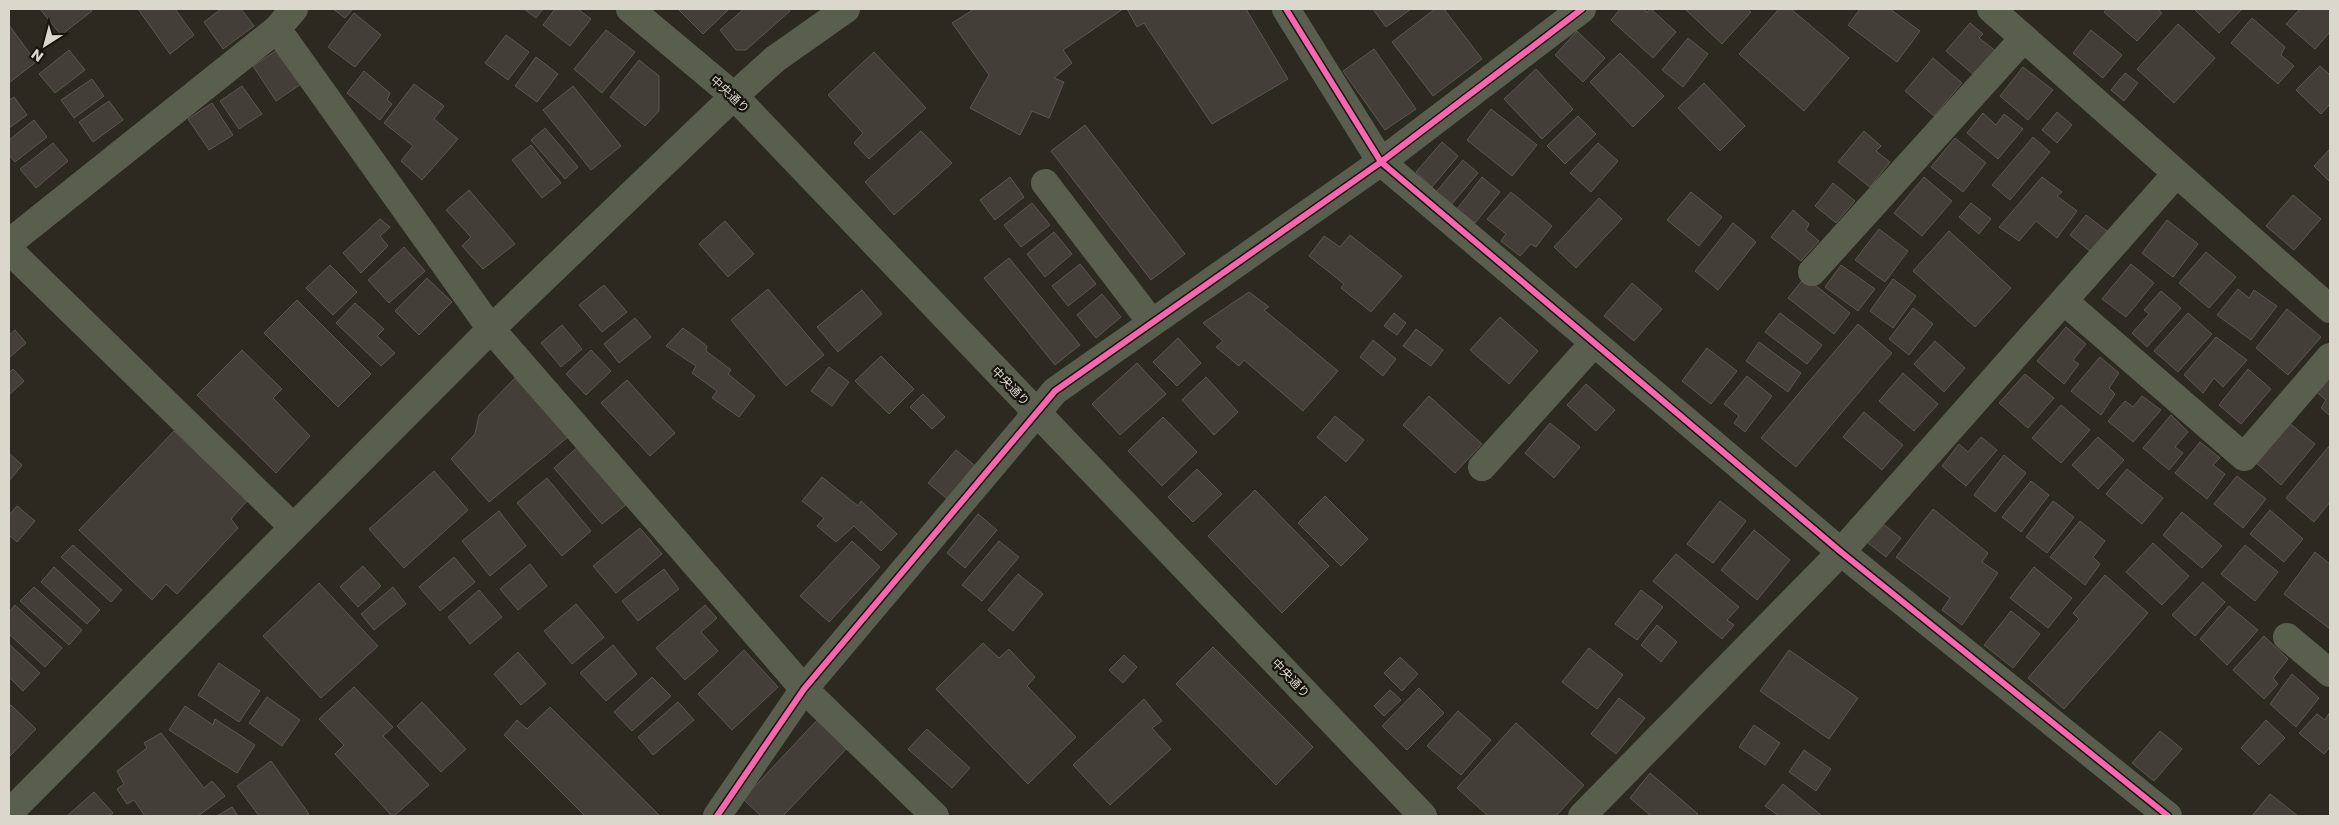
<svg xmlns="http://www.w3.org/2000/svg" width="2339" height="825" font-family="Poppins,'Noto Sans JP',sans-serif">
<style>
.building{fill:#433f38;stroke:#5c5851}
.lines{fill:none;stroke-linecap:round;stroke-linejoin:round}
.minor{stroke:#5a5e4f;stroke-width:28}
.cycleway-casing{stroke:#17150e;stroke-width:9}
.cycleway{stroke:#f766af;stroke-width:6}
.labels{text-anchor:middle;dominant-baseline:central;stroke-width:4.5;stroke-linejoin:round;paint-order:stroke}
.street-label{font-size:12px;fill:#dad7cd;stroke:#17150e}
</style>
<rect width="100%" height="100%" fill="#2c2921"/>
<path class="building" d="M40,9h51l1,2 -31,24z
M138,9h37l19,26 -24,19z
M221,9h20l13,17 -31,23 -19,-27z
M333,9h20l-8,9z
M524,9h19l-7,9z
M555,9h23l13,10 -21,27 -27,-21z
M678,9h51l-26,25z
M744,9h43l3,2 -44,39h-10l-16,-20z
M974,9h149l-60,41 9,13 -18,15 10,4 -15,36 -17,-7 -12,24 -50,-27 19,-33 -37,-52z
M1127,9h119l42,70 -76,45 -68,-101 -7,4z
M1373,9h38l-25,18z
M1435,9h9l38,50 -49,37 -41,-54z
M1620,9h23l4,3 4,-3 25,23 -23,26 -42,-38z
M1685,9h62l4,3 -29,32z
M1779,9h12l58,49 -45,53 -65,-57z
M1860,9h30l30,22 -23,31 -49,-37z
M2107,9h50l5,4 -25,28 -33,-29z
M2194,9h48l-23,24z
M2300,9h30v23l-15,17 -29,-25z
M354,13l27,22 -26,32 -27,-20z
M2252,18l33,29 -4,8 13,11 -16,18 -47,-41z
M1970,23l13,11 -4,4 18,14 -22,24 -29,-25z
M2178,24l37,34 -41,45 -37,-34z
M9,25l27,37 -27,21z
M606,30l29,22 -33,41 -28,-24z
M2091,30l31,25 -19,23 -30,-25z
M1577,31l28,27 -22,24 -28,-27z
M506,35l23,17 -21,28 -23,-17z
M1688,38l20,16 -25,33 -21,-17z
M1374,49l42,60 -31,21 -42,-59z
M69,50l16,20 -30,23 -16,-19z
M277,50l24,34 -25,17 -23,-35z
M874,52l52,56 -57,51 -15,-16 9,-10 -35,-38z
M1620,53l44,43 -31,31 -43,-45z
M536,57l22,17 -21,28 -22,-16z
M1933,58l29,25 -28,33 -29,-25z
M639,60l20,16v35l-14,15 -35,-29z
M2320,66l10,9v29l-9,10 -25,-24z
M2023,67l30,23 -25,30 -28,-24z
M1536,69l37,40 -31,30 -38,-40z
M364,71l26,22 -3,7 5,4 -12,16 -33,-27z
M2125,73l13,10 -14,18 -13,-11z
M92,79l12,17 -30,22 -13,-18z
M1704,83l41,43 -25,25 -42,-43z
M414,84l30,22 -10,13 24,20 -36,41 -21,-19 12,-15 -29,-23z
M242,86l20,28 -23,15 -19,-28z
M573,86l48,60 -30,24 -48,-60z
M14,97l13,18 -18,13v-28z
M109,101l14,19 -30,22 -14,-20z
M212,103l21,32 -24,15 -21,-31z
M1491,109l46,36 -25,31 -45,-36z
M2057,112l15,13 -15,18 -15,-13z
M1983,113l13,12 8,-11 19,15 -25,30 -31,-26z
M1578,116l18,18 -31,30 -18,-18z
M34,120l13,17 -32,25 -6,-7v-15z
M1085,125l100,129 -34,26 -100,-129z
M545,128l33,39 -13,12 -34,-39z
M921,131l31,32 -58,52 -29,-33z
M1864,131l17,15 -5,5 14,11 -20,25 -32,-25z
M2033,137l17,15 -40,48 -18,-15z
M1955,138l31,25 -23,29 -32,-25z
M1442,142l16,14 -26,31 -16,-15z
M53,143l15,18 -32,27 -16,-19z
M1598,143l20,18 -27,31 -21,-19z
M531,145l30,38 -19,15 -30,-38z
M2330,149v33l-16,-16z
M1463,160l15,13 -27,32 -15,-13z
M1010,177l14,20 -29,23 -15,-20z
M1482,177l18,15 -25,31 -18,-14z
M1924,177l28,24 -30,35 -28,-23z
M2042,177l20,15 -5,4 20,15 -20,27 -21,-17 -17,20 -20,-14z
M1833,183l22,18 -19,22 -21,-17z
M469,190l46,54 -32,25 -21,-23 9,-9 -25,-27z
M1511,192l41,34 -16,21 -5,-3 -11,12 -19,-15 5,-7 -19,-15z
M1691,192l31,25 -23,29 -32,-26z
M2293,195l28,24 -27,31 -28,-24z
M1599,198l23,21 -46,49 -22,-21z
M1032,203l18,22 -29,22 -17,-22z
M1971,203l20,16 -12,15 -20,-17z
M1793,210l16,14 -3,6 13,11 -18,20 -30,-24z
M2086,215l21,16 -16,21 -21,-17z
M380,219l10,8 -10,9 8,10 -27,27 -18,-20z
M2167,220l31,24 -25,33 -31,-24z
M725,221l29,33 -26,23 -29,-33z
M1733,223l23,19 -38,48 -23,-19z
M1879,229l29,22 -23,31 -30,-22z
M1949,231l62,57 -36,39 -62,-56z
M1054,232l18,22 -27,23 -18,-23z
M1350,235l52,41 -31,36 -30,-24 3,-4 -35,-28 15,-20 16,11z
M404,247l21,24 -36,32 -21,-23z
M2206,252l30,25 -27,31 -30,-25z
M1009,258l71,87 -25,20 -71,-87z
M1080,264l16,20 -28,22 -16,-20z
M2131,264l23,19 -28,34 -24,-18z
M330,265l27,27 -24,23 -27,-27z
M1841,265l34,24 -17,22 -33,-24z
M1805,277l45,36 -16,21 -46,-36z
M427,278l25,24 -33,33 -24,-24z
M1893,279l23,17 -23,32 -23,-17z
M1632,283l30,26 -28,32 -30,-25z
M604,285l23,27 -25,20 -23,-27z
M768,289l56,66 -38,31 -55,-66z
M2238,289l11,9 5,-8 23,16 -26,34 -34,-25z
M862,290l20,24 -44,38 -21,-25z
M2161,291l20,17 -34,39 -15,-14 17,-19 -5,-4z
M1249,292l20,15 -5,3 74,61 -35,40 -59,-51 -5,6 -23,-19 7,-6 -20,-18z
M1102,294l19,23 -25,21 -19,-23z
M297,300l74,74 -33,33 -74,-74z
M355,303l29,26 -7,7 18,17 -14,13 -45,-43z
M1913,308l20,16 -24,31 -20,-16z
M2287,309l34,28 -33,38 -32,-27z
M1394,313l12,10 -9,12 -13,-9z
M1780,313l42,32 -15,19 -42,-32z
M2188,313l24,21 -34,38 -24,-21z
M1500,317l38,34 -29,33 -39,-34z
M635,318l16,19 -32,26 -15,-19z
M1858,324l34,29 -96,114 -35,-29z
M562,325l20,24 -21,18 -20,-24z
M2066,327l20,17 -13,16 6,4 -15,20 -27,-23z
M683,328l24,18 -1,5 25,19 -3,4 27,22 -16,21 -27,-19 5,-7 -25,-18 4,-7 -30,-20z
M1416,329l27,21 -12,16 -28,-20z
M15,330l11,13 -17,15v-23z
M2216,337l31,23 -24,27 -9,-9 -11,15 -19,-18z
M1178,338l23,25 -24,23 -24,-24z
M1373,340l23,19 -13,17 -23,-19z
M1935,341l30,27 -21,24 -30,-28z
M1759,342l42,31 -13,19 -42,-31z
M1707,348l30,23 -26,33 -29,-23z
M242,350l40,39 -9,9 37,38 -34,37 -79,-78z
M591,350l20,21 -25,24 -20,-21z
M881,356l33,33 -25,25 -34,-33z
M2100,357l19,16 -10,15 6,6 -14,21 -30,-24z
M1137,363l29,31 -46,41 -28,-31z
M829,367l20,15 -17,24 -21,-15z
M13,369l11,12 -15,14v-22z
M2248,369l23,20 -30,35 -22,-19z
M2330,369v47l-9,-8 5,-8 -13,-11z
M1903,373l35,31 -24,27 -35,-30z
M2025,374l29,24 -26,30 -29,-25z
M1747,376l25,20 -27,36 -11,-9 5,-7 -15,-12z
M1206,377l32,35 -24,23 -32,-35z
M515,378l53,59 -79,65 -38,-43 24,-25 4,-19z
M627,380l48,53 -25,23 -49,-53z
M1586,384l29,26 -19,21 -29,-26z
M923,394l22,23 -13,12 -22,-22z
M1429,396l53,48 -27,29 -52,-48z
M2142,396l19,14 -28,32 -25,-21 17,-20 8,6z
M2061,405l29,25 -29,33 -29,-25z
M1864,412l39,33 -21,25 -39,-33z
M2171,415l17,17 -13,15 8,6 -14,17 -26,-22z
M1335,416l29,24 -18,22 -29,-25z
M1163,417l34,35 -35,34 -34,-35z
M2287,421l28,23 -34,41 -27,-24z
M1550,423l30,24 -26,31 -29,-25z
M174,431l73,70 -16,18 7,9 -61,66 -11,-10 -14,16 -73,-70z
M1981,437l16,13 -31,36 -24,-20 17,-22 9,8z
M2098,437l26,23 -26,29 -26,-24z
M2200,442l20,16 -7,7 12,9 -18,25 -32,-26z
M2330,445v57l-16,20 -28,-24z
M579,446l49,57 -26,21 -48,-56z
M956,450l23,19 -27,34 -24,-20z
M9,453l13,12 -13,16z
M2004,455l22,18 -31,39 -21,-17z
M1197,469l25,25 -29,28 -25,-25z
M2127,469l36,29 -21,26 -36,-30z
M434,471l34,39 -64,58 -35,-39z
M2237,476l29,23 -23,29 -29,-24z
M822,477l36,29 3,-5 36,33 -16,17 -27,-25 -18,16 -19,-16 7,-8 -22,-17z
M547,478l44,53 -29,25 -45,-53z
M2031,481l18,14 -28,37 -19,-15z
M1255,490l74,76 -47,47 -74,-77z
M1325,496l43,43 -27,27 -43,-43z
M1720,501l26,20 -33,42 -26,-19z
M2053,501l21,16 -27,36 -21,-16z
M17,506l18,15 -18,21 -8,-7v-20z
M1933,509l55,44 -6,9 16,11 -36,52 -20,-15 8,-12 -54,-41z
M2270,510l33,29 -19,23 -34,-28z
M499,511l27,35 -36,30 -28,-35z
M2182,512l40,34 -20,22 -39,-33z
M978,514l19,16 -32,38 -18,-15z
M1878,520l23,18 -15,19 -23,-18z
M2080,521l25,20 -12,16 7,7 -15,21 -35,-28z
M640,528l22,26 -46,39 -23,-27z
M1754,530l36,30 -33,40 -36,-30z
M852,541l28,26 -51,55 -29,-26z
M999,541l20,16 -37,44 -20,-16z
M2153,543l36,33 -27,29 -36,-33z
M73,545l49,45 -11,12 -50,-45z
M2245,545l33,27 -23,29 -34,-27z
M2315,552l15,12v65l-46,-35z
M1676,554l63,53 -12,13 7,5 -12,14 -69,-58z
M454,557l21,25 -35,29 -21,-24z
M530,564l17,22 -29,24 -18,-21z
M363,566l18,20 -23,21 -18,-20z
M54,567l46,43 -13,14 -46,-42z
M2034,567l38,31 -24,30 -38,-30z
M664,569l15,20 -41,32 -16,-20z
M1018,574l25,20 -30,37 -25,-21z
M2105,575l43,38 -84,96 -36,-31 51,-59 -6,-6z
M2203,582l22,20 -30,34 -23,-21z
M319,583l59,63 -57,52 -58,-62z
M34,587l48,43 -13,15 -49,-44z
M393,587l13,17 -32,26 -13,-16z
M479,590l23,27 -32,27 -22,-27z
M1641,590l22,17 -26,33 -22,-16z
M576,604l28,33 -32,27 -28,-33z
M15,605l47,43 -17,19 -36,-33v-22z
M705,605l12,13 -16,14 17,19 -33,29 -29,-32z
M2229,606l29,24 -31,35 -27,-26z
M2011,611l29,23 -27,34 -29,-23z
M1657,625l20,17 -16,20 -20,-17z
M2264,636l24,23 -15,19 5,6 -14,15 -31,-29z
M983,643l16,15 10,-9 26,28 -8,9 49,51 -48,47 -92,-95z
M9,644l31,29 -17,18 -14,-14z
M613,645l24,29 -31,27 -26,-28z
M1213,647l100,100 -37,38 -100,-101z
M1589,648l34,27 -26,34 -35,-27z
M744,650l34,37 -46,43 -34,-36z
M1789,650l69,48 -29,41 -69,-48z
M518,652l28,32 -25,21 -27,-31z
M1124,655l13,12 -14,16 -14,-13z
M1400,657l18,17 -16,17 -18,-18z
M219,663l41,28 -21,31 -41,-27z
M2292,674l27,24 -23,29 -26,-23z
M652,677l19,19 -39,35 -18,-19z
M354,687l39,40 -10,9 46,49 -35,31h-2l-57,-62 9,-9 -25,-26z
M1419,688l25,25 -37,37 -25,-24z
M1390,690l11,10 -17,16 -10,-10z
M267,697l33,23 -18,26 -33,-23z
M1619,698l26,20 -29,36 -25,-20z
M1144,699l18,22 -10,7 19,21 -61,56 -37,-40z
M422,702l44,47 -25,23 -44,-46z
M678,702l16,18 -41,35 -15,-18z
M11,705l25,24 -27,28v-50z
M185,706l28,19 2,-6 40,26 -18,28 -68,-43z
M550,707l110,109h-75l-81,-81 13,-15 10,9z
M1458,711l33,29 -30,35 -34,-29z
M2330,712v35l-6,7 -25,-21 18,-19 8,6z
M819,718l30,28 -66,70h-22l-18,-17z
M2266,720l19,18 -26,27 -18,-17z
M1516,723l68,62 -28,31h-68l-31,-28z
M1754,725l26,18 -15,22 -26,-18z
M927,729l43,39 -18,20 -44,-39z
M2160,731l22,18 -28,32 -22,-18z
M161,733l43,55 8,-7 13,15 -27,20h-53l-11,-16 -7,4 -10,-15 7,-5 -7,-13 30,-23 -3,-5z
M1804,750l27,19 -15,22 -27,-19z
M271,761l38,53 -3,2h-47l-22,-30z
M1650,773l48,41 -2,2h-45l-21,-18z
M1783,784l39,32h-43l-14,-10z
M94,792l19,21 -5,3h-41z
M2270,794l28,22h-46z
M232,807l6,9h-21z"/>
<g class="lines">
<path class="minor" d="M630,9l104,87 689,720
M1286,9l95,153 460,390 327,264
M1991,9l339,300
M277,29l214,300 313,360 131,127
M1045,183l107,140
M9,243l268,-214 17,-20
M9,250l284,277
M1812,272l212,-234
M2064,301l180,156 86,-100
M1482,467l112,-124
M2287,637l43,36
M9,813l482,-484 243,-233 41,-37 71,-50
M717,816l87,-127 251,-298 326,-229 201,-153
M1582,816l259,-264 335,-378"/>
<defs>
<path id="cycleway" d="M1286,9l95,153 460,390 327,264
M717,816l87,-127 251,-298 326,-229 201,-153"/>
</defs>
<use href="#cycleway" class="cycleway-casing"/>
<use href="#cycleway" class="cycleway"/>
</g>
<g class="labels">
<g class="street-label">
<text transform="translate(730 94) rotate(43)">中央通り</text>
<text transform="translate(1011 386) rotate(46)">中央通り</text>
<text transform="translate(1291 678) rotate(46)">中央通り</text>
</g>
</g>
<rect width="2339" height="825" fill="none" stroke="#dad7cd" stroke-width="20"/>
<g transform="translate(45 45) rotate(216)" stroke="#17150e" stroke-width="4" paint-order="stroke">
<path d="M0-4L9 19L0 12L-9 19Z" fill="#dad7cd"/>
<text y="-8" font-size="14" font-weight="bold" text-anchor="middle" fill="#dad7cd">N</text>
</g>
</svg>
